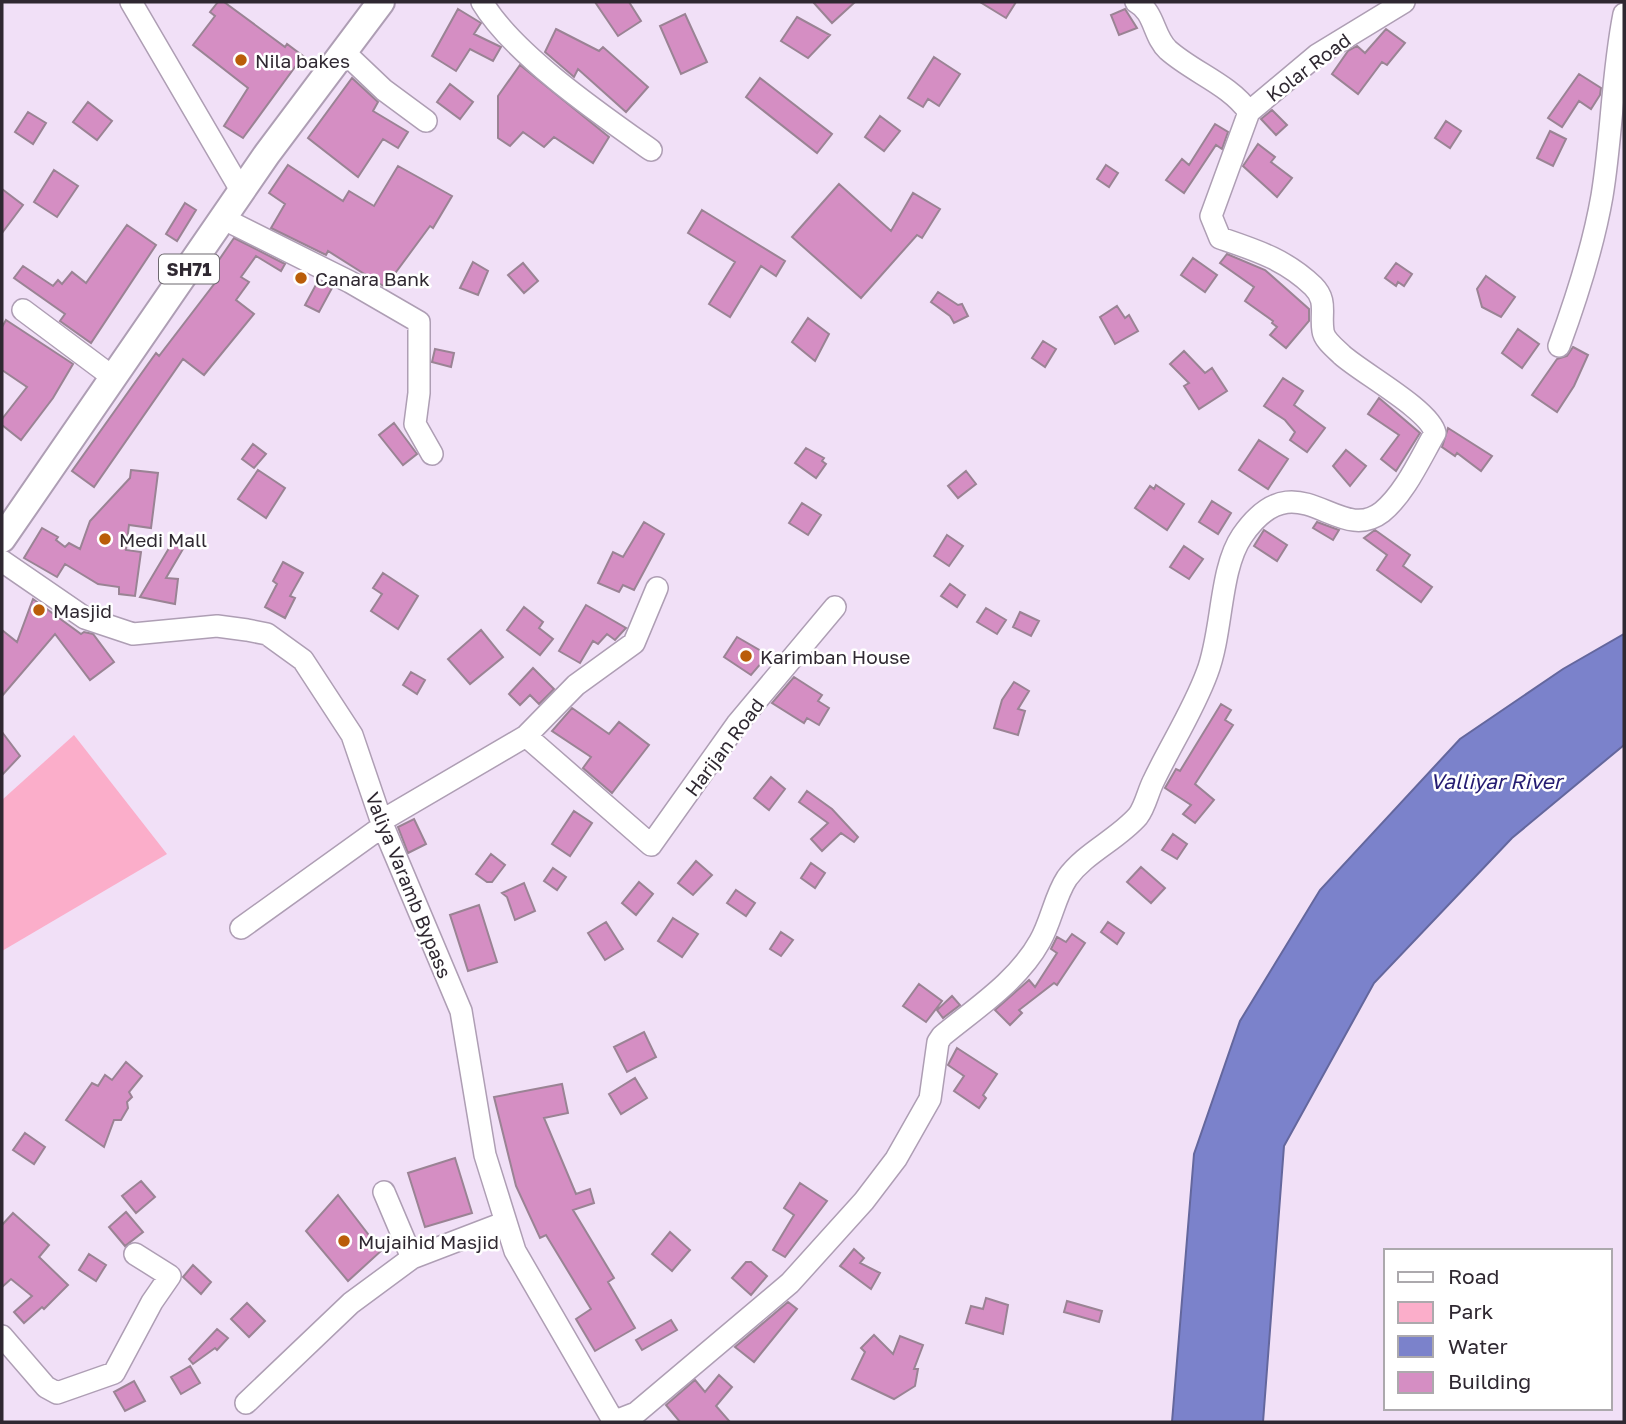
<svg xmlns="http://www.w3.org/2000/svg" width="1626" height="1424" font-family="'Golos Text',sans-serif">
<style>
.green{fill:#fbaeca}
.water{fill:#7b82cb;stroke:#64679d;stroke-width:2}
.building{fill:#d58ec3;stroke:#9a8394;stroke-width:2}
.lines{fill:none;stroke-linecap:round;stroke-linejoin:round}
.minor-casing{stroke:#ae9eb4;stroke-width:24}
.major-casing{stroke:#ae9eb4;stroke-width:30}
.minor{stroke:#fff;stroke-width:21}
.major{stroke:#fff;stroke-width:26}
.poi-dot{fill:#ba5d09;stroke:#fff;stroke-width:2.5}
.labels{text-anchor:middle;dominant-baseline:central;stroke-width:5;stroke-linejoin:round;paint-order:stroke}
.shield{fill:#fff;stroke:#6d686f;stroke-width:2}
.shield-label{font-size:18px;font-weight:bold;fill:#2f2831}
.poi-label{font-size:19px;fill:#2f2831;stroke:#fff;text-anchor:start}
.street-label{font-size:19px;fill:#2f2831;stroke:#fff}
.water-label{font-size:21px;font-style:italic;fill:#251c72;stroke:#fff}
</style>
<rect width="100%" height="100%" fill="#f1e0f7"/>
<path class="green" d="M74,735l93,119 -165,97v-151z"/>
<path class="water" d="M1624,634v111l-112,93 -138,145 -90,163 -21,276h-91l22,-268 46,-133 80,-131 140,-151 103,-70z"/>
<path class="building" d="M218,2h6l61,45 2,-3 16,12 -60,82 -19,-12 24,-38 -55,-43 22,-29 -5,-4z
M595,2h34l12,19 -23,15z
M813,2h42l-23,21z
M980,2h36l-10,16z
M458,9l23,14 -7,11 27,13 -8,14 -23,-12 -14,22 -24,-15z
M1125,9l12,19 -18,7 -8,-20z
M685,14l22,48 -26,12 -21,-48z
M797,17l33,18 -22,23 -27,-17z
M556,29l43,22 4,-4 45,40 -22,25 -48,-43 -4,8 -29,-25z
M1386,29l19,14 -18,22 -5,-3 -24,32 -26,-20 16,-23 9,-5 8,7z
M934,57l26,17 -21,32 -11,-7 -5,8 -15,-9z
M520,65l89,72 -16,26 -39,-26 -10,10 -21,-15 -13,14 -12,-8v-42z
M1579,74l22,14 -1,7 -9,14 -12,-8 -17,26 -14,-9z
M352,78l26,24 -5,9 35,21 -10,16 -15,-9 -25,38 -50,-39z
M760,78l72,56 -15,19 -71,-56z
M450,84l23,18 -13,17 -23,-17z
M88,102l24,19 -15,19 -24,-18z
M1272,110l15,15 -11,10 -15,-16z
M28,112l18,11 -13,21 -18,-12z
M880,116l20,15 -16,20 -19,-14z
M1446,121l15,10 -11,17 -15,-10z
M1215,124l13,8 -6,17 -6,-4 -32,48 -18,-13 16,-21 7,6z
M1550,131l16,8 -13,27 -16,-8z
M1258,144l17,13 -4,5 21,16 -15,19 -34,-31z
M288,165l55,36 6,-10 25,15 24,-40 54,30 -19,32 -3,-2 -45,61 -57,-36 -2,4 -55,-27 14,-24 -16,-11z
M1106,165l12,8 -9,14 -12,-8z
M54,170l24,16 -21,31 -23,-15z
M839,184l52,47 22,-38 27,16 -18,29 -5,-3 -56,63 -69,-61z
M2,189l21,16 -21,28z
M185,203l11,7 -19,31 -11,-7z
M702,210l83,51 -9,15 -15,-10 -31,51 -21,-13 26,-42 -47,-29z
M127,225l29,20 -65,98 -31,-22 5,-7 -51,-36 9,-12 30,20 5,-6 4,4 10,-12 14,11z
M234,238l51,26 -4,7 -25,-15 -15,21 8,5 -13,18 18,14 -50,61 -21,-16 -89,128 -22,-16 84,-118 3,3 59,-77 -8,-6z
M1227,254l38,16 44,39v12l-23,27 -16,-13 7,-8 -5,-4 1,-2 -28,-20 9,-14 -34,-24z
M1193,258l24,17 -12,17 -24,-17z
M473,262l15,9 -10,24 -18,-7z
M523,263l15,18 -14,12 -16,-18z
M1396,263l16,11 -8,12 -6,-4 -2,4 -11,-8z
M1486,276l29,21 -14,20 -19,-10 -5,-18z
M318,281l14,7 -13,24 -14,-7z
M938,292l20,13 4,-1 6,12 -14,7 -4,-7 -19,-14z
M1117,306l8,12 4,-3 9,16 -23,13 -15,-27z
M808,318l21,16 -14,27 -23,-19z
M6,320l67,44 -20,34 -32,42 -19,-15v-6l25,-32 -25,-17v-43z
M1518,329l21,15 -17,24 -20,-15z
M1043,341l13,8 -11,18 -13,-9z
M1573,347l15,8 -14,31 -17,26 -25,-17 25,-36 10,-3z
M435,349l19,4 -3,14 -19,-5z
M1184,351l21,22 7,-5 15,23 -28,18 -15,-23 5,-3 -19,-19z
M1283,378l20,13 -9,14 31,23 -18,24 -17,-12 5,-8 -10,-12 -21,-14z
M1379,398l41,35 -24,38 -15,-12 18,-24 -31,-21z
M394,423l23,31 -14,11 -24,-30z
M1448,428l44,28 -11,15 -24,-18 -2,3 -13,-9z
M1259,440l29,19 -20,30 -29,-19z
M253,444l13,10 -12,14 -12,-9z
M806,448l18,10 -2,3 4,3 -10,14 -21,-15z
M1346,450l20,16 -16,20 -17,-20z
M131,470l27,3 -7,55 -22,-3 -3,25 15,2 -6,44 -16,-2v-7l-21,-3 -33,-20 -8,13 -33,-19 18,-30 16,9 -2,3 9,7 4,-4 11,6 10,-28 40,-43z
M258,470l27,18 -19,30 -28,-19z
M966,471l10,13 -18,14 -10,-12z
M1156,485l28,19 -17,26 -32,-22 15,-22 4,3z
M1212,501l19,12 -13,21 -19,-12z
M802,503l19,12 -13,20 -19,-12z
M644,522l20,12 -30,56 -11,-5 -4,7 -21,-9 15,-31 10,5z
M1317,522l22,8 -6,10 -20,-12z
M1264,530l23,15 -10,16 -23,-15z
M1375,530l35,25 -7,11 29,21 -11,15 -44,-32 10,-15 -23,-17z
M947,535l16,11 -14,20 -15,-10z
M172,543l11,6 -17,29 12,1 -3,25 -35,-7z
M1184,546l19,13 -14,20 -19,-12z
M283,562l20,11 -13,23 5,2 -10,20 -20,-11 12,-23 -4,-3z
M383,573l35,23 -20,33 -27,-18 11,-17 -9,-6z
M950,584l15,11 -8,12 -16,-11z
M33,599l48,35 3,-2 9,2 21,28 -24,18 -35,-46 -53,62v-66l15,12z
M586,605l40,23 -11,12 -8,-6 -9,10 -5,-3 -13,22 -21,-12z
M524,607l19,15 -4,6 14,11 -13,16 -33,-25z
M986,608l20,12 -9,14 -20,-12z
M1020,612l19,9 -8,15 -18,-9z
M481,630l22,27 -33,27 -22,-25z
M737,637l31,18 -17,20 -27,-18z
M533,668l21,21 -15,15 -9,-9 -10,10 -11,-11z
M411,672l14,8 -8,14 -14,-9z
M794,677l28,18 -4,6 11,7 -10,17 -12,-7 -3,5 -32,-20z
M1014,682l15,9 -11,18 7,2 -7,24 -24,-7 8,-28z
M1221,704l10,6 -6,10 8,5 -38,59 19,16 -19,23 -12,-9 8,-9 -26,-17 11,-19 4,2z
M572,708l37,26 10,-12 30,23 -37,48 -29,-25 8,-11 -39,-26z
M2,732l18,24 -18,19z
M771,777l14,12 -16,21 -15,-12z
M807,791l25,18 26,28 -4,5 -13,-9 -19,18 -11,-12 17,-16 -29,-21z
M574,811l18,12 -22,33 -18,-12z
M414,819l12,25 -18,9 -10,-26z
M1173,834l14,10 -10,15 -15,-9z
M491,854l14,11 -13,17h-5l-11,-8z
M696,861l16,14 -19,20 -15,-12z
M811,863l14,10 -10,15 -14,-10z
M1141,867l24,21 -14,15 -24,-21z
M553,868l13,9 -9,13 -13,-9z
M639,882l14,12 -17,21 -14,-12z
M524,883l11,28 -20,9 -8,-23 -5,-4z
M736,890l19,13 -9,13 -19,-13z
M479,905l18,57 -29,9 -18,-56z
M673,918l25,16 -16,23 -24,-16z
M606,922l17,27 -18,11 -17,-27z
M1108,922l16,11 -7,11 -16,-12z
M781,932l12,8 -12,16 -11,-7z
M1072,934l13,9 -28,42 -3,-2 -35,27 3,3 -12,12 -15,-15 34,-30 6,7 22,-34 -6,-4 6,-12 9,5z
M919,984l23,17 -16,21 -23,-16z
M952,996l8,9 -17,13 -6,-8z
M644,1032l12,25 -29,15 -13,-25z
M957,1048l40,26 -14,21 3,3 -7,10 -25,-17 10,-15 -16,-11z
M126,1062l16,14 -13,16 3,5 -5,5 1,6 -7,12h-7l-10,27 -38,-27 26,-37 6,3 7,-11 7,5z
M635,1078l12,20 -26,16 -12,-20z
M562,1084l6,29 -24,5 32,76 14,-5 4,14 -21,7 41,68 -6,4 27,46 -40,23 -19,-32 15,-10 -45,-74 -6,3 -24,-52 -22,-89z
M25,1133l20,14 -11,17 -21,-14z
M455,1158l17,55 -47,14 -17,-54z
M141,1181l14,16 -19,16 -14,-17z
M800,1183l27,18 -42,56 -12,-7 21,-35 -10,-7z
M338,1195l43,56 -33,30 -42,-50z
M126,1212l17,20 -18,14 -16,-19z
M13,1213l36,32 -10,12 29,28 -24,24 -2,-2 -18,16 -10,-11 18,-16 -21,-17 -9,8v-62z
M670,1232l20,18 -18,21 -20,-17z
M854,1249l10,9 -4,5 20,10 -9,16 -31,-23z
M89,1254l17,11 -10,16 -17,-11z
M746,1262h5l16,14 -16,19 -19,-17z
M193,1265l18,17 -10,12 -18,-17z
M986,1298l22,7 -5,29 -37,-11 5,-17 12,3z
M1067,1301l35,10 -3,11 -35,-10z
M788,1302l9,7 -43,53 -19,-15z
M247,1303l18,18 -16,16 -18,-18z
M671,1320l6,10 -35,20 -6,-10z
M217,1329l11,9 -11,12 -2,-2 -22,16 -4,-5z
M874,1335l19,19 7,-18 23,9 -9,24h4l-3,17 -21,13 -42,-20 13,-27 -4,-4z
M190,1366l10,17 -19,11 -10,-17z
M719,1375l13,12 -16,19 14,16h-50l-14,-17 29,-25 10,12z
M134,1381l11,20 -20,10 -11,-19z"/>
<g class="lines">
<defs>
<path id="minor" d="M131,2l111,190
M482,2c31,52 118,112 169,148
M344,52l40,38 42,31
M1249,112l68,-57 87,-53
M224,219l126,63 69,40v71l-4,31 17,30
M23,310l91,68
M1559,346c18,-49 34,-98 43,-150 10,-60 10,-122 22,-182
M2,561l83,57 48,16 84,-8 30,4 20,4 36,26 49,75 31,91 78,185 24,144 30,96 99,171
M526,736l125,109 86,-121 98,-117
M381,821l145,-85 50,-51 58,-42 23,-55
M241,928l142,-102
M384,1192l28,66
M2,1336l44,51 11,6 57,-20 38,-71 18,-26 -35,-22
M246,1403l105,-100 61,-45 94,-36
M613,1422l23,-9 154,-130 74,-82 32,-42 34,-60 8,-57 4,-6c34,-28 76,-55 98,-95 11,-19 15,-45 27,-63 19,-26 50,-38 71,-62 7,-9 10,-24 15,-34 17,-36 40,-71 54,-109 16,-41 12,-103 35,-137 55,-80 95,11 140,-24 23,-19 38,-53 53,-79 -5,-23 -73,-60 -93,-78 -6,-6 -18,-15 -19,-24 -3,-18 5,-30 -10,-45 -28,-27 -58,-36 -93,-48l-9,-22 38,-104c-20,-28 -55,-39 -81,-62 -15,-14 -13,-38 -32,-48"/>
<path id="major" d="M2,539l265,-385 114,-152"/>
</defs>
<use href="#minor" class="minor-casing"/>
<use href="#major" class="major-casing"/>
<use href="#minor" class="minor"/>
<use href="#major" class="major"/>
</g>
<g class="poi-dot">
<circle cx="241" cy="60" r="7"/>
<circle cx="301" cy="278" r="7"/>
<circle cx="105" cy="539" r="7"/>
<circle cx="39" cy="610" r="7"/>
<circle cx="746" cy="656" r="7"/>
<circle cx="344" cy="1241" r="7"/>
</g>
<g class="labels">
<rect class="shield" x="159" y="254.5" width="60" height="29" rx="5"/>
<g class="shield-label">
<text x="189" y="269">SH71</text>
</g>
<g class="poi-label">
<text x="255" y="60">Nila bakes</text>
<text x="315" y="278">Canara Bank</text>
<text x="119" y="539">Medi Mall</text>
<text x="53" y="610">Masjid</text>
<text x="760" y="656">Karimban House</text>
<text x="358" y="1241">Mujaihid Masjid</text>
</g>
<g class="street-label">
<text transform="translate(1308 67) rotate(-37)">Kolar Road</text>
<text transform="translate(724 747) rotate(-53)">Harijan Road</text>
<text transform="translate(409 885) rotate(68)">Valiya Varamb Bypass</text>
</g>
<g class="water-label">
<text x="1496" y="781">Valliyar River</text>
</g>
</g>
<rect width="1626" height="1424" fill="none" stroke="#2f2831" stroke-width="7"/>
<rect x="1384" y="1249" width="228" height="161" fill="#ffffff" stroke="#aca9ad" stroke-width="2"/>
<rect x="1398" y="1272" width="35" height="10" fill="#ffffff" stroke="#aca9ad" stroke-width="2"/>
<text x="1448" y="1284" font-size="21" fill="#2f2831">Road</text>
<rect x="1398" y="1302" width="35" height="21" fill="#fbaeca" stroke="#aca9ad" stroke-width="2"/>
<text x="1448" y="1319" font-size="21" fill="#2f2831">Park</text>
<rect x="1398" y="1336" width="35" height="21" fill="#7b82cb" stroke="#aca9ad" stroke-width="2"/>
<text x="1448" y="1354" font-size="21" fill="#2f2831">Water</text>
<rect x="1398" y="1372" width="35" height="21" fill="#d58ec3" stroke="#aca9ad" stroke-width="2"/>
<text x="1448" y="1389" font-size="21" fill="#2f2831">Building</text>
</svg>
